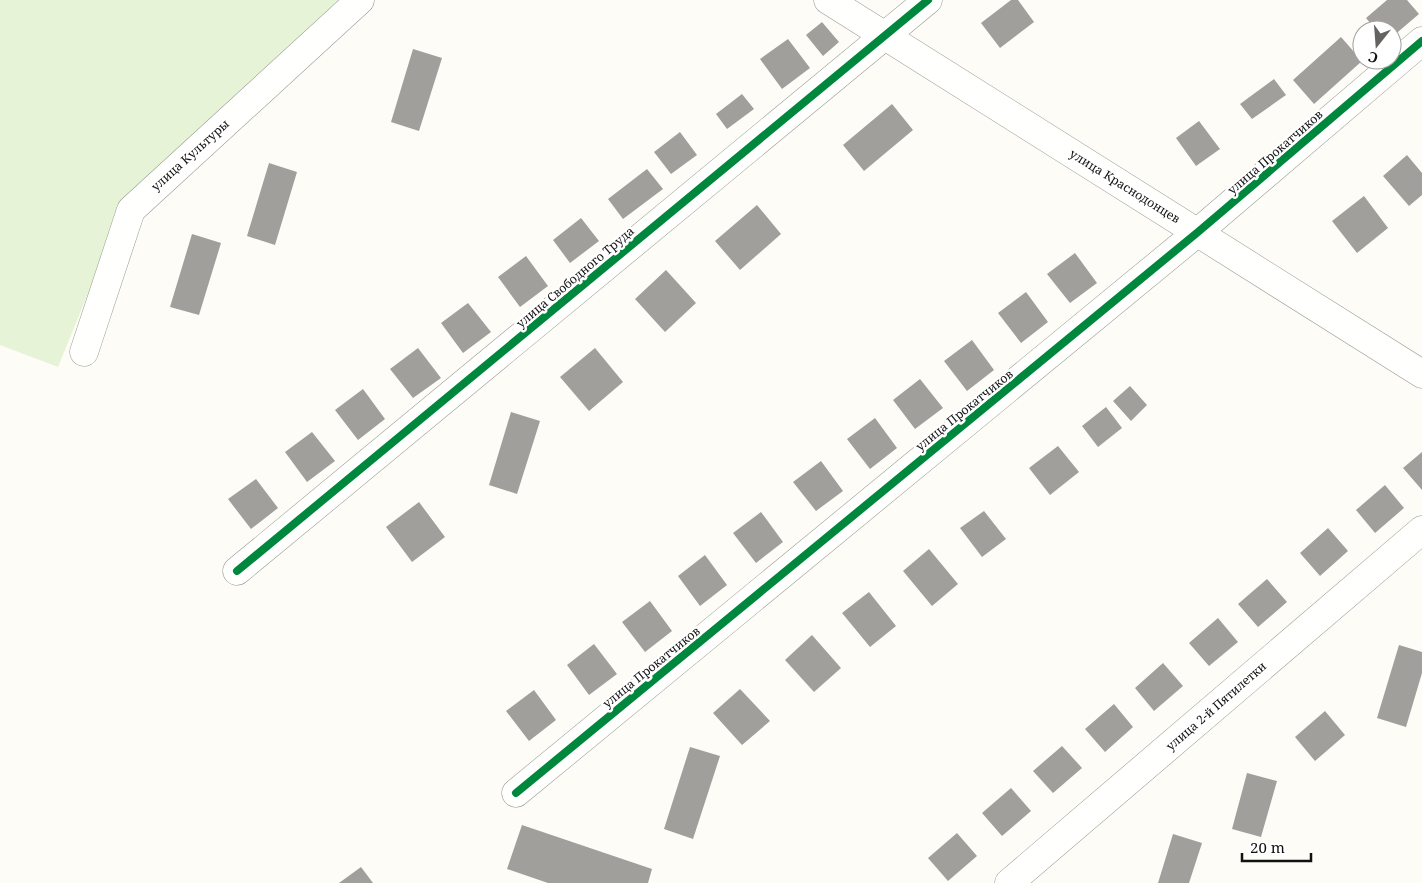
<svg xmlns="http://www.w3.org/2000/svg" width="1422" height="883" font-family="'Noto Serif',serif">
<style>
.green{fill:#e7f3d7}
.building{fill:#a19f9c}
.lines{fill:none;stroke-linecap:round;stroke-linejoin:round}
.street-casing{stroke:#979795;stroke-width:29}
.street{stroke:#fffffe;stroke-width:28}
.cycleway-casing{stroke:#fff;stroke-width:11}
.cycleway{stroke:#00873e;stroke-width:8}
.labels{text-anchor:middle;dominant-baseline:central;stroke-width:5;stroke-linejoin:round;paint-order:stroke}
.street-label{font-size:12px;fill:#111;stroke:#fff}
</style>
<rect width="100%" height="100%" fill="#fdfcf7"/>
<path class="green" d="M0,0h343l-218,203 -67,164 -58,-22z"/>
<path class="building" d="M1011,0h7l16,22 -34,26 -19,-25z
M1387,0h20l12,14 -27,23v-7h-16l-10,-12z
M822,22l17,20 -16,14 -17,-21z
M1341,37l21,24 -48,43 -21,-24z
M788,39l22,29 -28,21 -22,-30z
M413,49l29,9 -23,73 -28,-9z
M1274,79l12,16 -34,24 -12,-15z
M742,94l12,15 -27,20 -11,-15z
M892,104l21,26 -49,41 -21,-26z
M1199,121l21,28 -24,17 -20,-28z
M680,132l17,23 -26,19 -17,-22z
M1407,155l15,18v22l-13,11 -26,-30z
M269,163l28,9 -22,73 -28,-9z
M647,169l16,20 -40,30 -15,-20z
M1364,196l24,32 -31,25 -25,-32z
M757,205l24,29 -41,36 -25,-29z
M581,218l18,23 -29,22 -17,-23z
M192,234l29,9 -22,72 -29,-8z
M1075,253l22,30 -27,20 -23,-29z
M526,256l22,30 -28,21 -22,-30z
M666,270l30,33 -31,29 -30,-33z
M1026,292l22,30 -27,21 -23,-30z
M468,303l23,29 -28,21 -22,-30z
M972,340l22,30 -27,21 -23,-30z
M418,348l23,30 -28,20 -23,-29z
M595,348l28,34 -34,29 -29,-34z
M920,379l23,29 -28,21 -22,-29z
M1130,386l17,19 -16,16 -18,-20z
M363,389l22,30 -27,21 -23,-30z
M1106,407l16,21 -24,19 -16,-21z
M511,412l29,9 -23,73 -28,-9z
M875,418l22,30 -27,21 -23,-30z
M312,432l23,29 -28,21 -22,-30z
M1058,446l21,26 -29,23 -21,-27z
M1422,452v38l-19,-22z
M821,461l22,30 -27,20 -23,-29z
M256,479l22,29 -27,21 -23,-30z
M1385,485l19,23 -29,25 -19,-23z
M419,502l26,35 -33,25 -26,-35z
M984,511l22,28 -24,18 -22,-29z
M761,512l22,30 -27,21 -23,-30z
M1328,528l20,23 -28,25 -20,-23z
M929,549l29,35 -26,22 -29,-35z
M705,555l22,30 -27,21 -22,-30z
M1267,579l20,23 -29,25 -20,-23z
M869,592l27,34 -26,21 -28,-34z
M650,601l22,30 -27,21 -23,-30z
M1218,618l20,24 -29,24 -20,-23z
M812,635l29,33 -27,24 -29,-32z
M594,644l23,30 -28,21 -22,-30z
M1399,645l23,7v21l-16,54 -29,-9z
M1163,663l20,23 -29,25 -19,-23z
M740,689l30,32 -28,24 -29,-32z
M534,690l22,30 -27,21 -23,-30z
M1114,704l19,23 -28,25 -20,-23z
M1325,711l20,24 -30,26 -20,-24z
M1062,746l20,22 -29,25 -20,-22z
M690,747l30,9 -27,83 -29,-10z
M1247,773l30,8 -16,56 -29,-8z
M1011,788l20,23 -29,25 -20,-23z
M522,825l130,44 -4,14h-100l-41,-14z
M957,833l20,23 -29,25 -20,-23z
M1173,834l29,9 -13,40h-31z
M361,867l12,16h-34z"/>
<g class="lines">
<defs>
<path id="street" d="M828,0l594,374
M84,352l47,-142 229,-210
M237,571l691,-571
M516,793l682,-561 224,-191
M1009,883l413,-353"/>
</defs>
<use href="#street" class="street-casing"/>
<use href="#street" class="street"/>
<defs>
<path id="cycleway" d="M237,571l691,-571
M516,793l682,-561 224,-191"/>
</defs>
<use href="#cycleway" class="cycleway-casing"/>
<use href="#cycleway" class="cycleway"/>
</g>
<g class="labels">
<g class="street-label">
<text transform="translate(1275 152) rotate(-41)">улица Прокатчиков</text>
<text transform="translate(190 155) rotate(-42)">улица Культуры</text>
<text transform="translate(1125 186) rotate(32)">улица Краснодонцев</text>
<text transform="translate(575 277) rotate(-40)">улица Свободного Труда</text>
<text transform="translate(964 410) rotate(-39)">улица Прокатчиков</text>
<text transform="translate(651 667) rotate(-39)">улица Прокатчиков</text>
<text transform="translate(1216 706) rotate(-41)">улица 2-й Пятилетки</text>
</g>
</g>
<g transform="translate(1377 45) rotate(197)"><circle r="24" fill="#ffffff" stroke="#a0a0a0"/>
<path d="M0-4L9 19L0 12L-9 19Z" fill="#646362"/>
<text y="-8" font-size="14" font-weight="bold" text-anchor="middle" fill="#111111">С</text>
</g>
<path d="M1242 853v8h69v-8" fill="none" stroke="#111111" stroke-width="2.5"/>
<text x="1250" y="853" font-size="15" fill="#111111" stroke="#ffffff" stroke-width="4" paint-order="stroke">20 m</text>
</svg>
